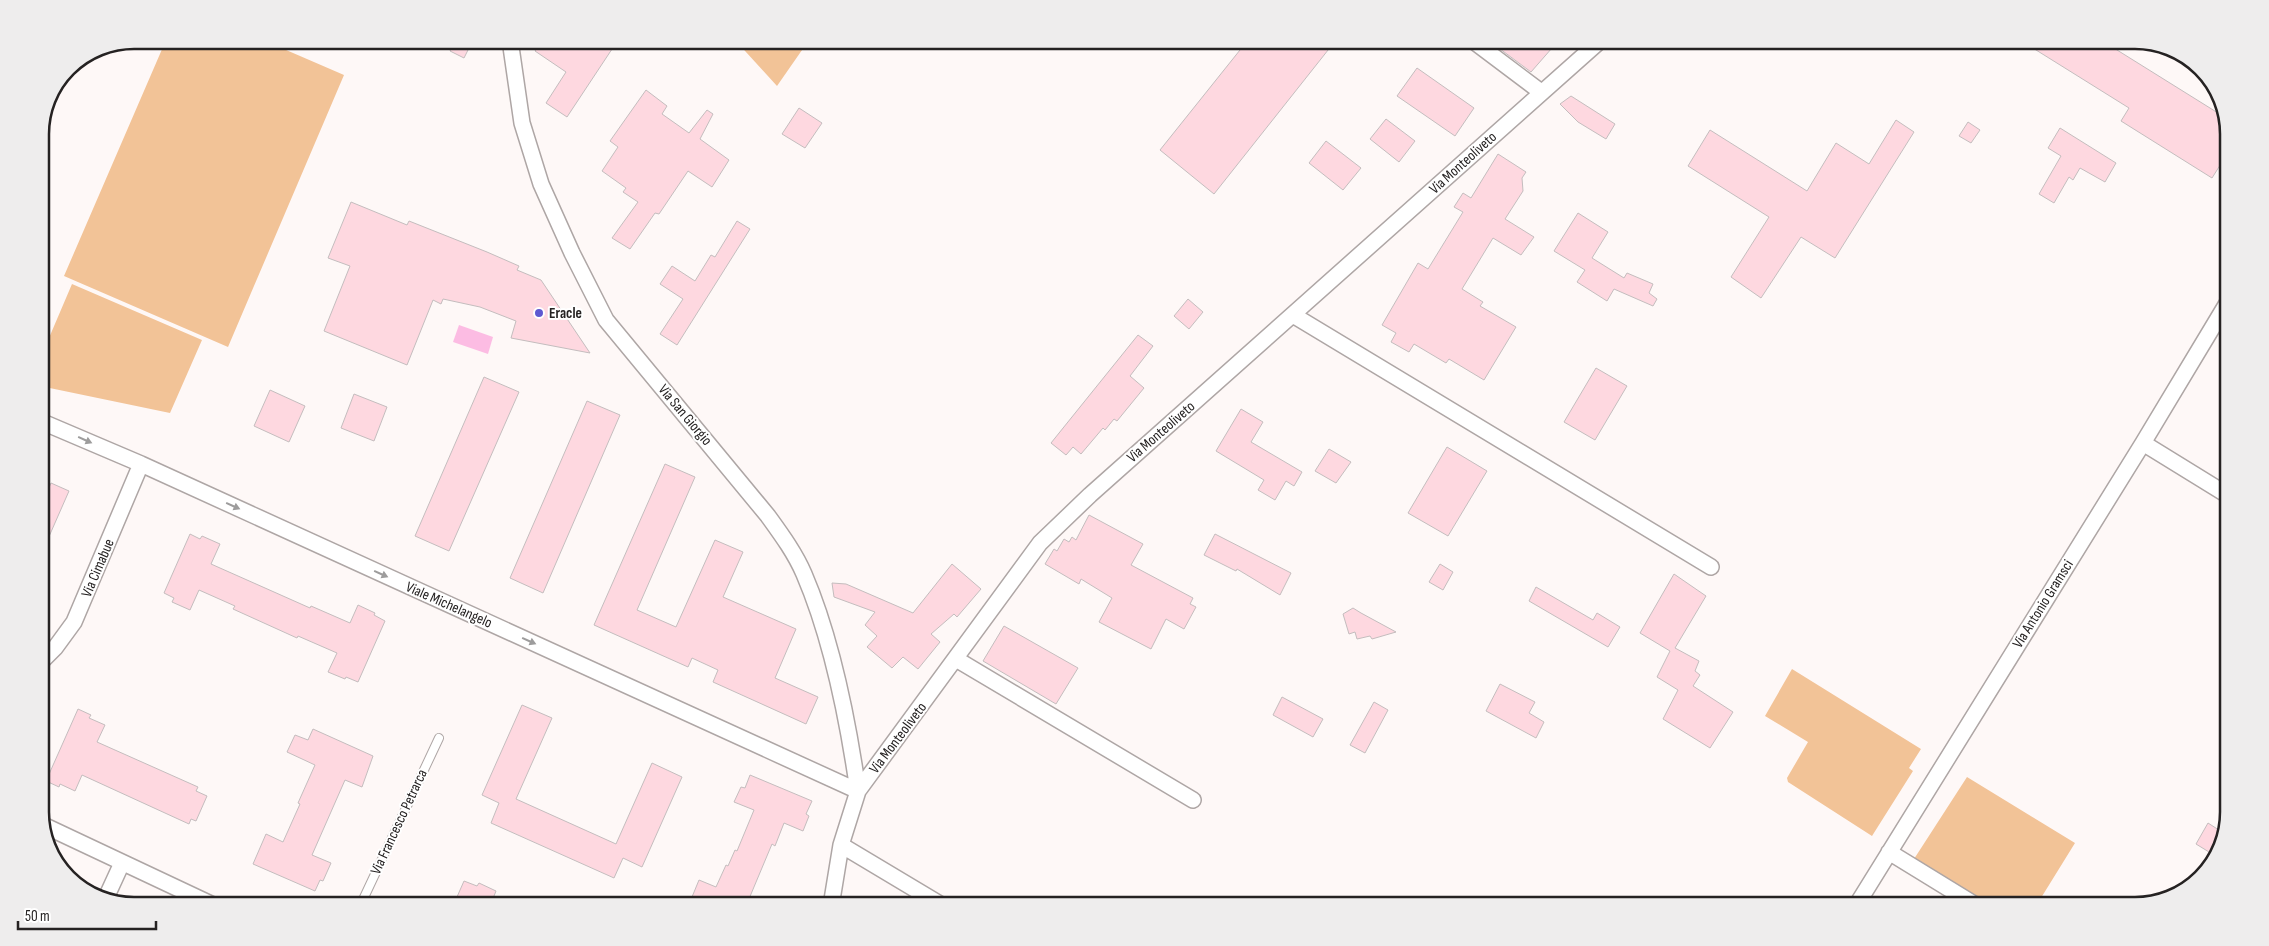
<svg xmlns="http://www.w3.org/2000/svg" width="2269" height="946" font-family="'Sofia Sans Condensed',sans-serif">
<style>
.green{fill:#f2c397}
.water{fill:#fcbce3}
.building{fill:#fed8e0;stroke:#c4bdbe}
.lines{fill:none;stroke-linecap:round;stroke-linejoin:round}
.lane-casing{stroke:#aea6a5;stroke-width:10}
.street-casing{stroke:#aea6a5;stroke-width:18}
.lane{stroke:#fff;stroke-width:8}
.street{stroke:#fff;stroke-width:15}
.oneway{fill:#9d9c9c}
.poi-dot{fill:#5e59d1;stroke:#fff;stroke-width:2}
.labels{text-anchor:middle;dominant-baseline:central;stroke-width:4;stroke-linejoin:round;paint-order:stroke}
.street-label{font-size:15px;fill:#252222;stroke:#fff}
.poi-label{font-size:15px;font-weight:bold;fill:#252222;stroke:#fff;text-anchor:start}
.rim{fill:none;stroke:#252222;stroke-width:2.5}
</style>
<rect width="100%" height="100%" fill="#fef8f7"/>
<path class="green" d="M166,40h97l81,35 -116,272 -164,-71z
M735,40h74l-32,46z
M72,284l130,56 -32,73 -130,-27v-27z
M1792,669l129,80 -12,19 4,3 -41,65 -84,-54 -1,-4 21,-36 -43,-26z
M1967,777l108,66 -39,63h-46l-76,-47z"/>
<path class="water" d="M459,325l34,12 -5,17 -35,-12z"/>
<path class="building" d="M456,40h17l-9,18 -14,-7z
M542,40h76l-51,77 -21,-14 20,-31 -31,-21z
M1248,40h88l-122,154 -54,-44z
M1488,40h71l-28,32z
M2020,40h81l125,78 3,10v23l-17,27 -91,-57 8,-13z
M1417,68l57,40 -19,28 -58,-40z
M646,90l21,16 -5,8 27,19 18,-23 6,4 -13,25 29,21 -17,27 -24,-16 -29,43 -4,-1 -25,36 -18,-11 26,-36 -15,-10 3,-4 -24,-17 16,-24 -8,-6z
M1571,96l44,28 -9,15 -28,-17 -18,-18z
M799,108l23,15 -17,25 -23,-14z
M1386,119l29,22 -16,21 -29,-23z
M1896,120l18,12 -79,126 -34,-21 -40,61 -30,-21 38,-60 -81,-51 22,-36 97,61 29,-48 33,21z
M1968,122l12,8 -9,13 -12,-7z
M2060,128l56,35 -11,19 -25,-14 -7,12 -4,-3 -15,26 -15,-9 22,-38 -13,-8z
M1326,141l35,27 -18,22 -34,-27z
M1498,154l28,18 -4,6 1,13 -18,28 29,18 -13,18 -28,-17 -31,51 21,13 -3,4 36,21 -32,53 -35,-21 -3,4 -32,-19 -5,8 -18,-10 5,-9 -14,-8 36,-62 10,6 35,-57 -9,-5 9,-14 8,5z
M351,202l56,23 2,-4 78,31 32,14 -2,4 24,10 49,73 -79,-15 5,-17 -36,-14 -37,-8 -2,5 -8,-4 -26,65 -83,-34 26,-65 -22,-8z
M1578,213l30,19 -16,26 32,20 3,-5 26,11 -4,9 8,6 -4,7 -39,-17 -7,12 -30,-19 8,-12 -31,-19z
M737,221l13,8 -73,116 -17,-11 23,-35 -23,-15 12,-18 23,15 16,-26 4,2z
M1188,299l15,13 -14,17 -15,-13z
M1138,335l15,11 -23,30 14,12 -27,33 -3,-2 -9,11 -2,-2 -22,26 -8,-7 -7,8 -15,-12z
M1596,368l31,18 -32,54 -31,-18z
M484,377l35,15 -70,159 -34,-15z
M270,390l35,16 -16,36 -35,-16z
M354,394l33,13 -13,34 -33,-13z
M587,401l33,14 -77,178 -33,-15z
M1241,409l22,13 -12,20 51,30 -8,14 -8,-5 -11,19 -17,-10 6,-10 -48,-29z
M1447,447l40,24 -39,65 -40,-23z
M1329,449l22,13 -15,21 -21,-12z
M665,464l30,13 -58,133 39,17 39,-87 28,12 -20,45 73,32 -21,49 43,19 -12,27 -93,-42 5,-12 -26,-12 -4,9 -94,-42z
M51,483l18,8 -29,66v-50z
M1089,515l54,29 -12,21 62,33 -3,6 6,3 -12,22 -18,-10 -15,30 -52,-27 13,-24 -31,-19 -2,5 -34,-20 9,-15 3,2 7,-12 5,3 3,-5 4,3z
M190,534l10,5 2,-3 18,8 -9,20 99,44 1,-2 39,17 8,-18 17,8 -1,2 11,6 -27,61 -12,-5 -1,2 -17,-7 9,-19 -39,-17 -1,2 -64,-29 2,-3 -36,-16 -9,20 -18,-8 2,-4 -10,-5z
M1215,534l76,39 -11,22 -43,-26 -1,2 -32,-16z
M952,564l29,25 -24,28 -3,-3 -23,20 9,8 -22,27 -15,-12 -11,11 -25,-21 10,-11 -12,-11 10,-13 -41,-15 -2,-14 14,1 67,29z
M1440,564l13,8 -10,18 -14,-8z
M1674,574l32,22 -31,52 24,13 -4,10 5,4 -7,11 40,26 -23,36 -47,-29 15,-29 -21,-13 13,-26 -30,-18z
M1536,587l57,33 4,-7 23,14 -12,20 -79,-46z
M1353,608l8,5 35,19 -24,7 -2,-3 -13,3 -2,-7 -6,2 -6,-20z
M1004,626l74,42 -22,36 -73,-43z
M1500,684l35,18 -6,11 15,9 -8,16 -50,-27z
M1282,697l41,22 -10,18 -40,-22z
M1374,702l14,8 -23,43 -15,-8z
M522,705l30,13 -36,81 100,45 36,-81 30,14 -40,90 -19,-9 -9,20 -123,-55 8,-20 -17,-8z
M78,709l13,6 -2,3 16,7 -8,17 101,45 -2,4 11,5 -11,25 -5,-2 -2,5 -107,-49 -7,16 -15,-7 -1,3 -13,-6z
M313,729l60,27 -11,31 -17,-7 -33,75 19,8 -8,18 -3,-1 -5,11 -62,-27 13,-30 17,8 17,-38 -2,-1 17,-38 -28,-13 8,-17 13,5z
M750,775l62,26 -6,13 3,2 -6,15 -19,-8 -9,23 -3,-2 -26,62h-55l4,-8 -3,-1 7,-17 17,7 10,-22 2,1 7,-16 2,1 17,-41 -20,-8 7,-15 4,1z
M2208,823l14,9 -13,20 -13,-8z
M464,881l13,5 2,-3 17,8 -6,15h-37z"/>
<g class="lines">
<defs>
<path id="lane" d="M360,906l79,-168"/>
<path id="street" d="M510,40l12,83 19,61 31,69 34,67 162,196c13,18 27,37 36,58 28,65 44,147 54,217
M1472,40l69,52
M1293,315l418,252
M40,421l101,43 717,327
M2143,443l86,53
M956,659l237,141
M40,663l15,-15 19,-26 67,-158
M43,825l172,81
M841,845l102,61
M1889,852l88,54
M105,900l17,-37
M831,906l10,-61 17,-54 182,-248 50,-48 511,-455
M1856,906l287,-463 86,-143"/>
</defs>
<use href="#lane" class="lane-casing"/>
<use href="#street" class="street-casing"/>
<use href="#lane" class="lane"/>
<use href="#street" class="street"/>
</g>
<defs><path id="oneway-solid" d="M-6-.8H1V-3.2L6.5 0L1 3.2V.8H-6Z" transform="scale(1.25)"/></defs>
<g class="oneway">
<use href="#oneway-solid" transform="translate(85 440) rotate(24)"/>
<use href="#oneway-solid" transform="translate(233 506) rotate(24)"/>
<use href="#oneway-solid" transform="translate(381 574) rotate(24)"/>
<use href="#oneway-solid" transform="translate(529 641) rotate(24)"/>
</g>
<circle class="poi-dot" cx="539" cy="313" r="5"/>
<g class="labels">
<g class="street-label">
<text transform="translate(1463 163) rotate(-42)">Via Monteoliveto</text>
<text transform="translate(685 415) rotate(50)">Via San Giorgio</text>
<text transform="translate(1161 432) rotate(-41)">Via Monteoliveto</text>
<text transform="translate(98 568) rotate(-67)">Via Cimabue</text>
<text transform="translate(2043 604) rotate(-58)">Via Antonio Gramsci</text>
<text transform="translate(449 605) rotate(24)">Viale Michelangelo</text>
<text transform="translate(898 738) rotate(-53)">Via Monteoliveto</text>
<text transform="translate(399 822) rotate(-65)">Via Francesco Petrarca</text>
</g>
<g class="poi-label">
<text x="549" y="313">Eracle</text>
</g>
</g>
<path d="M0 0H2269V946H0ZM134 49H2135A85 85 0 0 1 2220 134V812A85 85 0 0 1 2135 897H134A85 85 0 0 1 49 812V134A85 85 0 0 1 134 49Z" fill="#eeeded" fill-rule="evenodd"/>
<path class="rim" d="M134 49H2135A85 85 0 0 1 2220 134V812A85 85 0 0 1 2135 897H134A85 85 0 0 1 49 812V134A85 85 0 0 1 134 49Z"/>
<path d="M18 921v8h138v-8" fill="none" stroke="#252222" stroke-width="2.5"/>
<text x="25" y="921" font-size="15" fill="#252222" stroke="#ffffff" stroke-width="4" paint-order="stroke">50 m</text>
</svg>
